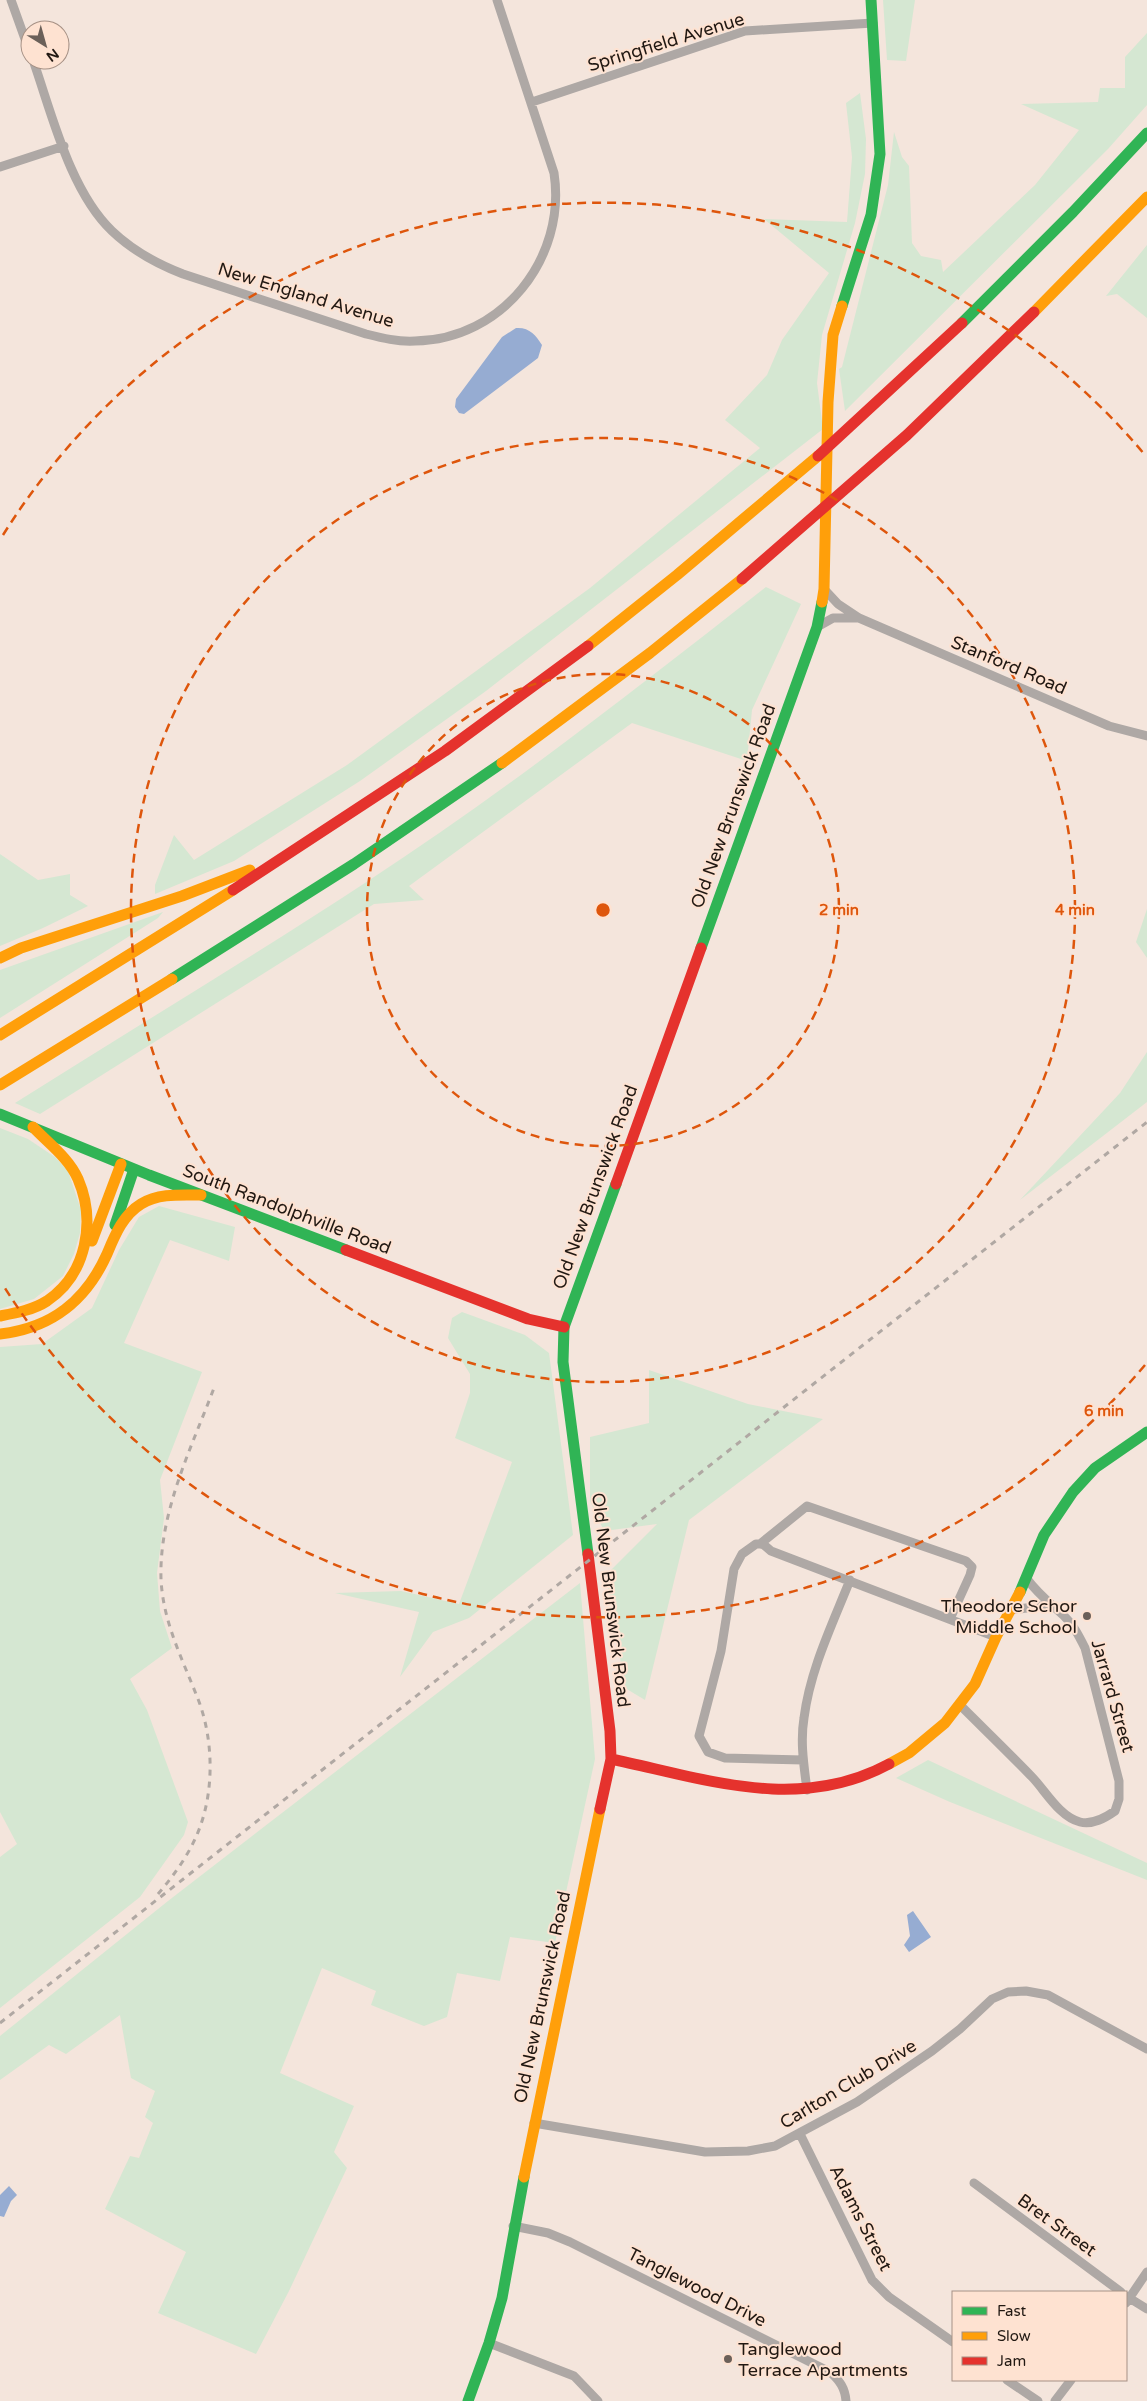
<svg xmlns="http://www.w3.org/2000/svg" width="1147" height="2401" font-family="'Varela Round',sans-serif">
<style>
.green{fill:#d5e7d2}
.water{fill:#96acd2}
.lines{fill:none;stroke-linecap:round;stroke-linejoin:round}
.street{stroke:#aea8a5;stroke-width:9}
.fast{stroke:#30b455;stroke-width:11}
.slow{stroke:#ff9f0a;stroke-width:11}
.jam{stroke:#e5322d;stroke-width:11}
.rail{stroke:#b0a8a3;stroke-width:3;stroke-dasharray:6 6;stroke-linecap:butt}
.ring{fill:none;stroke:#de560c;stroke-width:2.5;stroke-dasharray:9 6}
.poi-dot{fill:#6b6059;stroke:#fee2d1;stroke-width:2}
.labels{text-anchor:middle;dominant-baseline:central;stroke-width:4;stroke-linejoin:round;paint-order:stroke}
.street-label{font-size:18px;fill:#211812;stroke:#fee2d1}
.poi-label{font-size:18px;fill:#211812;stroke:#fee2d1;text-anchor:end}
.centre{fill:#de560c;stroke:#fee2d1;stroke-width:2.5}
.ring-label{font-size:15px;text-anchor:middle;font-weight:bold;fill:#de560c;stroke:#fee2d1;stroke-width:4;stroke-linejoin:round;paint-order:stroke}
</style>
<rect width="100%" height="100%" fill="#f4e5dc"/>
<path class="green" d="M883,0h32l-9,61 -19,-1z
M1147,33v72l-39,44 -263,262 -6,-42 3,-2 46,-182 6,-53 8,25 7,9 3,77 9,13 20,4 2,12 92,-87 44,-55 -58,-26 77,-2 2,-14h25v-31z
M860,93l6,46 -1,35 -10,49 -33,112 -5,48 6,46 -337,262 -126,90 -126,80 -79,33v-9l19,-50 20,25 153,-95 243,-177 170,-140 -35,-28 42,-45 15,-35 47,-67 -65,-54 83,3 5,-65 -6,-54z
M1147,245v73l-30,-24 -11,2z
M766,587l35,17 -49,106 -5,51 -115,-38 -223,163 15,14 -50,4 -334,210 -25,-11c117,-74 237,-146 353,-222 138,-90 268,-192 398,-294z
M0,854l38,26 32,-6v21l18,11 -45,22 -43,18z
M1147,909v49l-11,-16z
M163,912l-5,6 -158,100v-48z
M1147,1052v50l-127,98 100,-107z
M0,1128l28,11 27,18 13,14 13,39 -1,23 -6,21 -11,22 -29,23 -34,10z
M159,1206l76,21 -6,34 -59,-21 -46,103 78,29 -42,108 4,38 -7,55 3,38 12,37 -42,31 17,31 41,112 -4,13 -44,62 -140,111v-151l17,-13 -17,-32v-465l42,-3 50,-36 27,-58 20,-33z
M462,1312l63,23 24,18 24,182 -104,83 -36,14 -33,45 19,-65 -84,-19 66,-2 58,13 53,-142 -57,-24 15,-45v-19l-22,-36 4,-20z
M649,1370l99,34 75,15 -134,101 -44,180 -20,-12 -19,-113 51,-51 -53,7 -14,-30v-64l59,-14z
M580,1583l15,176 -40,184 -45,-6 -10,44 -43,-8 -10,44 -23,9 -53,-21 5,-14 -54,-23 -42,105 74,33 -20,46 13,16 -58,123 -33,63 -98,-41 28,-61 -81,-43 25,-53 9,2 14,-35 -8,-6 10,-26 -24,-13 -11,-63 -54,39 -17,-9 -49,35v-44l168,-135z
M928,1760l219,103v17l-197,-78 -54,-24z"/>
<path class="water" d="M516,328c13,-1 20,7 26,17l-4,13 -74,56 -5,-1 -4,-6 1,-8 46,-62z
M913,1911l18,26 -22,15 -5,-7 6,-9 -3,-21z
M9,2186l8,9 -6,6 -7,16 -4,-1v-21z"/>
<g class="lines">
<path class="street" d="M11,0l19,53
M33,60c19,54 37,131 79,171 21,20 45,33 71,43l183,60c16,4 32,8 49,7 87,-1 152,-83 139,-168l-57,-173
M532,102l213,-71 128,-8
M0,167l64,-21
M824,589l14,15 21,14 250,108 38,10
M817,627l16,-9h26
M760,1544l4,1 7,6 225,86
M1011,1610l38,-5
M960,1705c24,24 49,48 73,73 13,14 27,39 47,44 13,3 25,-4 35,-11l4,-12v-18l-34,-133c-6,-12 -12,-24 -22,-33 -13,-12 -25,-21 -36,-36
M803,1760l-78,-2 -17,-6 -9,-16 22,-85 13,-82 8,-15 14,-10h4l47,-38 159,55 6,6 -2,8 -20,44
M807,1790c-3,-24 -7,-48 -3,-72 6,-48 28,-93 46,-138
M534,2123l171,29 43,-1 27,-5 82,-44 75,-51 28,-22 32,-30 16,-7 18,-1 22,4 99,54
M800,2134l72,146 17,17 64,45
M974,2183l147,109
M513,2226l35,7 22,9 260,130c10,9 15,16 16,29
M1126,2296l21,13
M1126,2303l21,-31
M489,2343l85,33 24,25
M1007,2380l31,21
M1055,2401l16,-21"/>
<path class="fast" d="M842,306l29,-91 9,-61 -9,-154
M962,323l111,-111 74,-79
M701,948l116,-321 5,-25
M172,979l182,-115 148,-101
M0,1114l149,61 197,75
M115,1225l19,-56
M588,1554l-25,-192 1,-35 52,-143
M1020,1592l24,-57 29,-43 22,-24 52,-36
M468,2401l21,-58 13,-45 22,-121"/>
<path class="slow" d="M1034,312l113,-115
M822,602l2,-13 4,-187 5,-67 9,-29
M588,646l89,-71 141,-119
M502,763l148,-110 92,-74
M0,958l21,-10 161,-52 68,-26
M0,1035l233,-145
M0,1085l172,-106
M92,1241l29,-77
M0,1316c16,-3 33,-6 47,-15 40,-27 49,-80 31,-122 -9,-21 -30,-36 -45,-52
M0,1334c52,-6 86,-33 107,-80 8,-19 16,-39 34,-50 18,-11 40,-9 60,-9
M889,1764l20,-11 36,-30 30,-39 21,-47 24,-45
M524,2177l76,-368"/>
<path class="jam" d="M818,456l144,-133
M742,579l165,-144 127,-123
M233,890l212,-139 143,-105
M616,1184l85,-236
M346,1250l182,69 36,8
M588,1554l22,177 1,28 -11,50
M611,1759c95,20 187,54 278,5"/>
<path class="rail" d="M158,1894c17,-20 33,-42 42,-67 15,-41 13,-93 -4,-133 -15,-38 -33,-73 -35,-115 -2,-67 30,-130 53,-191
M0,2023l1147,-901"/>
</g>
<g class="ring">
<circle cx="603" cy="910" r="236"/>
<circle cx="603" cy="910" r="472"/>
<path d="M1145 1365A708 708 0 0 1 3 1285M3 535A708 708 0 0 1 1145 455"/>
</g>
<g class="poi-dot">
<circle cx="1087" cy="1616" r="5"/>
<circle cx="728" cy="2359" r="5"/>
</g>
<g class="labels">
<g class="street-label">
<text transform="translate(666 42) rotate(-17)">Springfield Avenue</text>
<text transform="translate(306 295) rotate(17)">New England Avenue</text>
<text transform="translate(1009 665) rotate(23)">Stanford Road</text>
<text transform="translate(733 806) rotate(-70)">Old New Brunswick Road</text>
<text transform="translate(595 1187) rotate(-70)">Old New Brunswick Road</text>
<text transform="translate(287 1209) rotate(21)">South Randolphville Road</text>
<text transform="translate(611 1600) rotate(83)">Old New Brunswick Road</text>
<text transform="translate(1113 1696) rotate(74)">Jarrard Street</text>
<text transform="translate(542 1997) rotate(-78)">Old New Brunswick Road</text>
<text transform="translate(848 2084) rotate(-31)">Carlton Club Drive</text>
<text transform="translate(861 2218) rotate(63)">Adams Street</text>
<text transform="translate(1057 2225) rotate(36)">Bret Street</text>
<text transform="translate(697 2287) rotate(27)">Tanglewood Drive</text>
</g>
<g class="poi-label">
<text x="1077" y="1606">Theodore Schor<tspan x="1077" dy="21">Middle School</tspan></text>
<text x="738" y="2349" text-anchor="start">Tanglewood<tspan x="738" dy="21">Terrace Apartments</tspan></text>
</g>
</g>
<circle cx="603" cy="910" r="8" class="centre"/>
<g class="ring-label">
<text x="839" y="915">2 min</text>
<text x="1075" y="915">4 min</text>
<text x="1104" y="1416">6 min</text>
</g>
<rect x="952" y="2291" width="175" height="90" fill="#fee2d1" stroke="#a69185"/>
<rect x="962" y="2307" width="25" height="8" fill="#30b455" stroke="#a69185"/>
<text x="997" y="2316" font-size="15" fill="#211812">Fast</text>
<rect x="962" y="2332" width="25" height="8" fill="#ff9f0a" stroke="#a69185"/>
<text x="997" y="2341" font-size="15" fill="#211812">Slow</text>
<rect x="962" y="2357" width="25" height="8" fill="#e5322d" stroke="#a69185"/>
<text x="997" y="2366" font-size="15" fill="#211812">Jam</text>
<g transform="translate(45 45) rotate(143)"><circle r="24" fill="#fee2d1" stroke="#a69185"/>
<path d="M0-4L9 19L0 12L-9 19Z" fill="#6b6059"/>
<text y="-8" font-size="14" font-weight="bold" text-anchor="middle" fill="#211812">N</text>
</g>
</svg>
